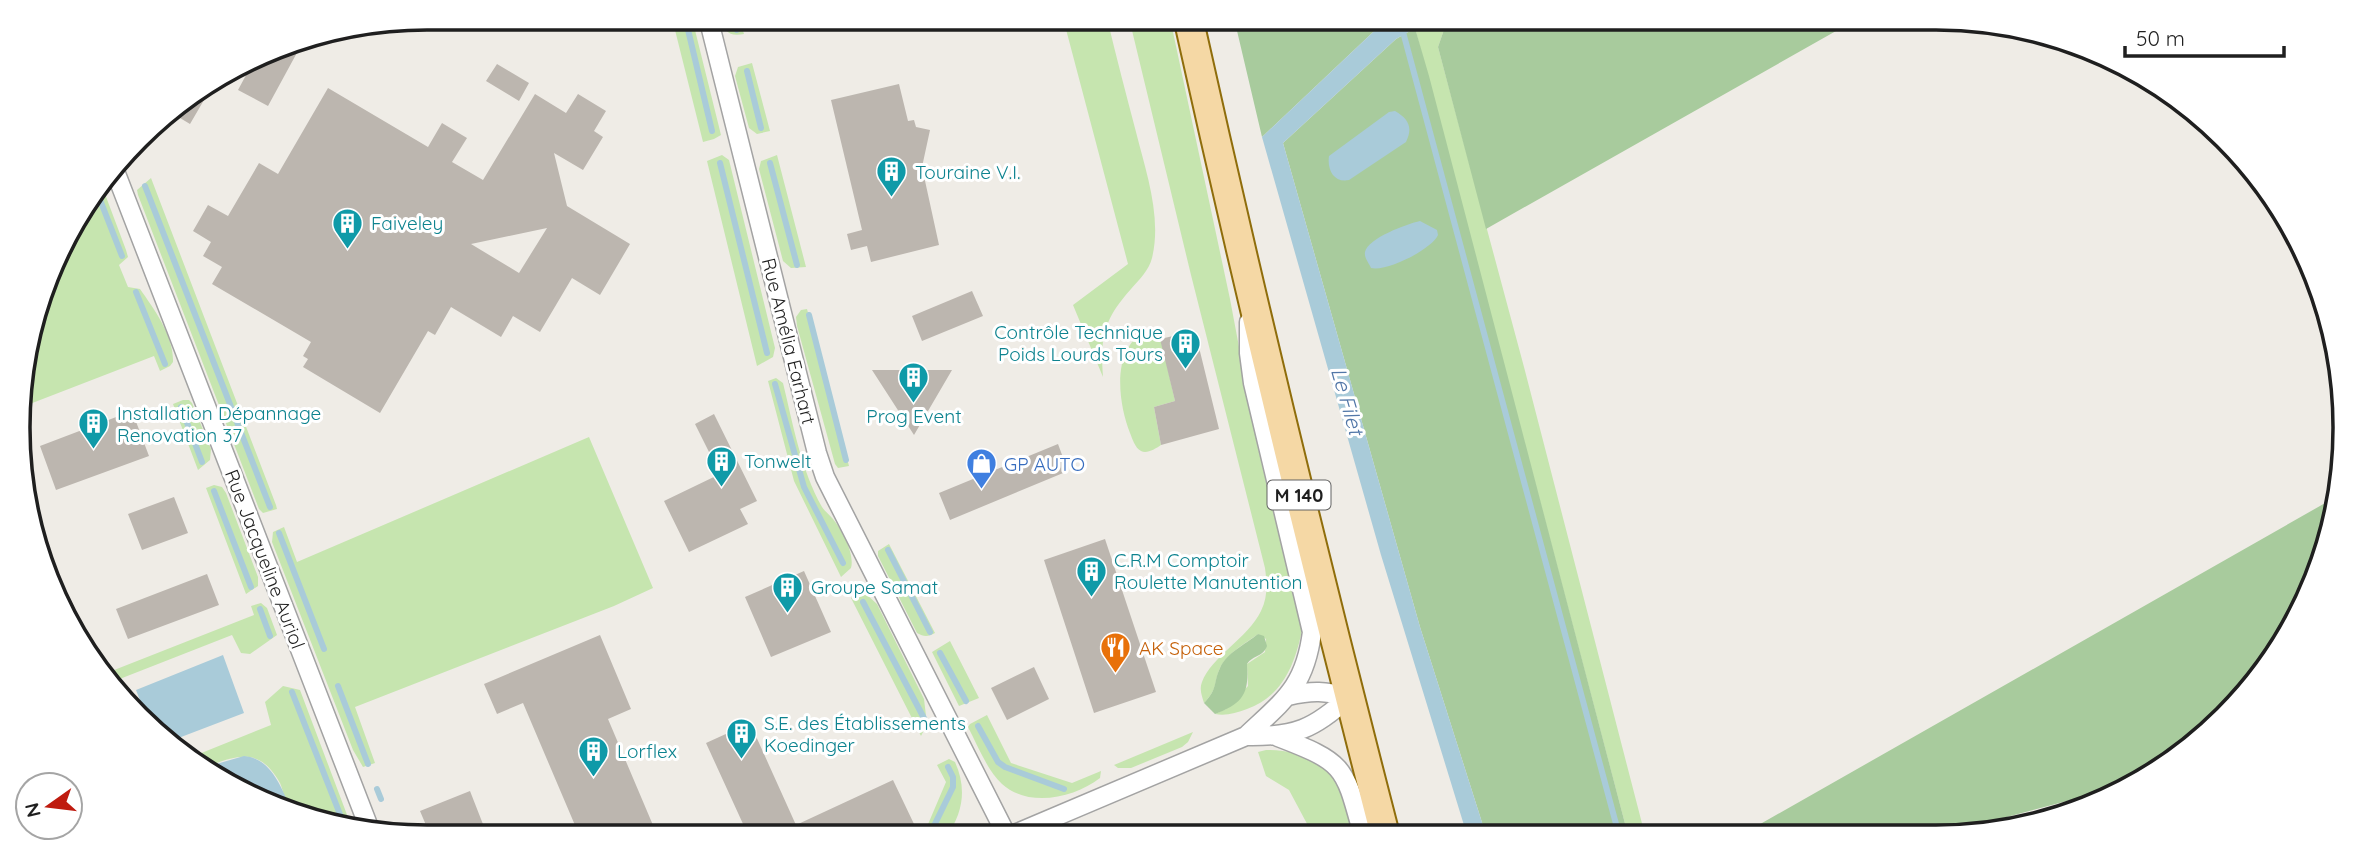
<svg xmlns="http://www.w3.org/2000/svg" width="2363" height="855" font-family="Quicksand,sans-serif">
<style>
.grass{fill:#c6e5af}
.forest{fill:#a8cb9d}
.water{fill:#a9cbd9}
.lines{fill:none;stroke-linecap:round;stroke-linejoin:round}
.stream{stroke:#a9cbd9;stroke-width:6}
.building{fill:#bcb6af;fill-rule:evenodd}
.minor-casing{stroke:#a3a3a3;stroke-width:21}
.primary-casing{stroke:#8f6d0b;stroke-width:32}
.minor{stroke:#fff;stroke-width:18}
.primary{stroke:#f5d8a5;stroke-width:28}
.labels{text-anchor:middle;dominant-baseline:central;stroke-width:6;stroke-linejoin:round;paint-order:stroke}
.shield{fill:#fff;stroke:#626262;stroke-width:2}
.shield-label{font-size:18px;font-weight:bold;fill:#1f1f1f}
.culture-label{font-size:19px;fill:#0d838f;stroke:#fff;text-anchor:start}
.street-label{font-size:19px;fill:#1f1f1f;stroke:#fff}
.shop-label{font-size:19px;fill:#366cbe;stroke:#fff;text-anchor:start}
.food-label{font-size:19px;fill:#c56008;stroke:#fff;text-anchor:start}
.water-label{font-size:21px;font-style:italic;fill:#5277a8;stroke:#fff}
.rim{fill:none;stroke:#1f1f1f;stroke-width:3.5}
</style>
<rect width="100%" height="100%" fill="#efece6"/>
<path class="grass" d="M672,18h20l29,117 -7,4 -11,3z
M720,18h19l5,16c-16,3 -19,-3 -24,-16z
M1063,18h44c9,38 19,76 29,114 10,40 26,85 16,126 -3,12 -13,22 -21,31 -27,30 -31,48 -28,88l-30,-72 55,-41z
M1129,18h41l60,281 28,149 44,182c-7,34 -19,66 -55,79 -11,4 -21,7 -32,5l11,-5 22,-23 -1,-22 18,-12 1,-13 -8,-5c-12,9 -32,20 -38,34 -7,16 -1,19 -16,35 -2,-7 -5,-14 -2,-21 9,-25 46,-44 59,-71 7,-14 6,-28 4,-43l-74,-293z
M1427,18h25l-5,3 -9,26 86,320 121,468h-17l-213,-807z
M752,63l18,68 -13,3 -8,-6 -14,-52 3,-9z
M722,155l7,5 46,188 -2,9 -16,9 -50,-205z
M777,155l29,112 -15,1 -8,-7 -24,-92 2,-8z
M151,178l125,327 1,4 -14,4 -4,-4 -121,-314 -1,-5z
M102,186l24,64 2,7 -9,8 9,22 12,2c14,20 34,47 33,73l-3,4 -10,5 -6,-15 -132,51 -1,-33 51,-151z
M807,309l42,157 -11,2 -3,-4 -38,-138 -1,-9 5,-7z
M1155,328l4,2 16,71 -21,6 7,38c-6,4 -14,9 -20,6 -6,-3 -9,-13 -11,-18 -13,-33 -20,-94 25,-105z
M776,378l7,5c10,41 18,87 39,124 3,5 7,7 11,12 9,11 22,35 18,49l-10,9 -47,-96 -26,-100z
M183,400h6l3,3 19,46 -1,11 -12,10 -25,-66z
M589,437l64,151 -39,18 -259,101 20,56 -12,4 -10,-17 -81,-208 1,-10 11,-5 13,35z
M214,485l8,2 4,6 32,84v9l-12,8 -40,-106z
M889,544l46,89c-7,4 -11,4 -18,0l-39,-77v-5z
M860,594h6l11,10 47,95 3,25 -6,12 -70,-138z
M261,603l6,5 10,27 -27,19 -9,-1 -9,-18 -120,47 -8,-8 150,-59 -3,-9z
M950,641l29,57 -20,8 -27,-54z
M283,686l17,4 52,138c-16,-3 -50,-7 -61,-20 -6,-6 -8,-18 -11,-25 -20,-36 -42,-28 -74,-16l-17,-9 82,-33 -6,-23z
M987,715l24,48 61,20 29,-12 -1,7c-26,20 -71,30 -98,6 -15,-14 -24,-38 -34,-57l2,-3z
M1193,732l-5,10 -6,5 -51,21h-13l-4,-3z
M1266,750c26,-1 59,9 73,33 9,16 14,36 20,52h-46l-24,-45 -23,-14 -8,-24z
M949,759l6,3c12,27 8,50 -8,74h-24l23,-54 -9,-17z"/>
<path class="forest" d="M1234,18h154l-126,119z
M1452,18v-1l407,1 -373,211 -48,-182 9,-26z
M1415,28l14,48 199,759h-142l-66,-208 -137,-484 113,-104z
M2334,498l-3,36 -41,99 -84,102 -71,48 -192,51 -202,1z
M1258,634l6,2 3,10c-4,11 -14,9 -20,18 2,29 -3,39 -32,50l-11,-11c14,-14 9,-20 16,-35 6,-15 26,-24 38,-34z"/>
<path class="water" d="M1388,18h39l-12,10 -19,11 -113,104 137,484 66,208h-19l-86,-280 -119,-418z
M1395,111c14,8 18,17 11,31l-57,38c-15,3 -22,-10 -20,-24l60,-44z
M1420,221l17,9 1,5c-6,14 -51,37 -67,33 -2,-5 -7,-10 -6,-16 3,-14 42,-28 55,-31z
M223,655l21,58 -76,29 -20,-21 -12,-31z
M244,756c27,2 37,31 47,53l-85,-42z"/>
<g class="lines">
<path class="stream" d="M685,17l27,114
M733,17l4,13
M1399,17l220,818
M747,71l14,57
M132,151l1,3
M720,163l47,190
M770,163l27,102
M145,186l125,321
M97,192l25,64
M136,292l29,72
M809,315l37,145
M775,384l29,103 39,76
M181,407l21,55
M214,491l37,96
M279,533l45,116
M888,550l42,82
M863,602l64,122
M260,609l10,27
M940,653l26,48
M338,686l30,78
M292,692l53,135
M978,726l20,36 7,5 59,22
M377,789l4,10
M393,831l1,2
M929,836l24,-49v-10l-5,-10"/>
</g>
<path class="building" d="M305,38l-37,68 -30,-16 14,-26 43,-25z
M497,64l32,19 -10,18 -33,-20z
M899,84l9,37 6,-1 2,7 14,3 -8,37 17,78 -68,17 -4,-16 -16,4 -4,-16 15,-4 -31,-130z
M211,88l-21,36 -15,-9 6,-10z
M328,88l100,59 14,-24 25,15 -15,24 31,18 52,-86 31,19 12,-19 28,17 -12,20 9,6 -20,33 -29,-17 13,53 63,38 -30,51 -28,-17 -32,54 -27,-16 -12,21 -50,-30 -16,28 -7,-4 -48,82 -77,-46 5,-8 -5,-3 8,-14 -99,-58 10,-17 -19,-11 8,-14 -18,-11 15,-26 20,11 31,-53 19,11zM547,228l-28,45 -48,-29z
M972,291l11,25 -61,25 -10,-25z
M1195,331l24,98 -58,16 -7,-38 21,-6 -15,-62z
M872,370h80l-38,65z
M132,411l17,45 -93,34 -16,-44z
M714,414l43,87 -17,8 8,15 -59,28 -25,-51 56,-27 -25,-50z
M1058,444l10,27 -118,49 -11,-27z
M174,497l14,36 -46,17 -14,-36z
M1105,539l51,153 -62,21 -50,-153z
M804,571l27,61 -60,25 -26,-60z
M207,574l12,31 -91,34 -12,-30z
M600,635l31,74 -23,10 50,118h-78l-57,-134 -26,11 -13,-30z
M1034,667l15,32 -42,21 -16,-32z
M750,723l46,102 97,-45 21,44 -27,12 -138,1 -43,-94z
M470,791l18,46h-57l-11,-26z"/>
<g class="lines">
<defs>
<path id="minor" d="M708,17l109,436 8,24 182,359
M115,171l255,659
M1288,696c25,-6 37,-5 61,1
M1246,736c38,-36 59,-49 66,-104l-59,-249 -4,-30v-31
M1278,737c68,26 66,29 85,98
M1010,836l236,-100c49,1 68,-7 103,-39"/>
<path id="primary" d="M1188,17c61,274 127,547 197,818"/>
</defs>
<use href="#minor" class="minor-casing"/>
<use href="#primary" class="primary-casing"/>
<use href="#minor" class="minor"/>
<use href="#primary" class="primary"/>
</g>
<defs>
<symbol id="building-pin" viewBox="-11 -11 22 30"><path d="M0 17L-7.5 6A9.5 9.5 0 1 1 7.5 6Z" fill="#0f9aa8" stroke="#fff"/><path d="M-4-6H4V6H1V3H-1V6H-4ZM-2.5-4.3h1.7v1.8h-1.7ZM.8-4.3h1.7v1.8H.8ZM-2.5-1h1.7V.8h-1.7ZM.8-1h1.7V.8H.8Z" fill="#fff"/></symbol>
<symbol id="shop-pin" viewBox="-11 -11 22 30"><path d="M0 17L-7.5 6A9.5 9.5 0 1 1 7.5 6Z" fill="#3f7fe0" stroke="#fff"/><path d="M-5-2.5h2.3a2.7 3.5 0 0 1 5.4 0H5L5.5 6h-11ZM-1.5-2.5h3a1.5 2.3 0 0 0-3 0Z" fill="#fff"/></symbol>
<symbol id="restaurant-pin" viewBox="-11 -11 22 30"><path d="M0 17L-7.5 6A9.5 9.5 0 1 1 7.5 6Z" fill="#e8710a" stroke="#fff"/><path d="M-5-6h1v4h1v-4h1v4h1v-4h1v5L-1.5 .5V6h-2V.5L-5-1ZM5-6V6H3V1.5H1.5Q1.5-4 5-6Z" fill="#fff"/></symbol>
</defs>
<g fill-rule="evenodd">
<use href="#building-pin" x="874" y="154" width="35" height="47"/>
<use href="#building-pin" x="330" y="206" width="35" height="47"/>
<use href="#building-pin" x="1168" y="326" width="35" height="47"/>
<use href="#building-pin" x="896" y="360" width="35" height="47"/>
<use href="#building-pin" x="76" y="406" width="35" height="47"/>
<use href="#building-pin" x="704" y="444" width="35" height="47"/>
<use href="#shop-pin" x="964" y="446" width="35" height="47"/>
<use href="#building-pin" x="1074" y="554" width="35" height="47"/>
<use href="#building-pin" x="770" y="570" width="35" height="47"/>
<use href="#restaurant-pin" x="1098" y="630" width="35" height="47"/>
<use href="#building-pin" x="724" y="716" width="35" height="47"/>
<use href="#building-pin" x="576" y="734" width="35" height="47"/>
</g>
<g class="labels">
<rect class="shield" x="1267.5" y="480.5" width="63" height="29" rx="5"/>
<g class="shield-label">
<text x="1299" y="495">M 140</text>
</g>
<g class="culture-label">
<text x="915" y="172">Touraine V.I.</text>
<text x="371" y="223">Faiveley</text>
<text x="1163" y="332" text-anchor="end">Contrôle Technique<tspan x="1163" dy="22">Poids Lourds Tours</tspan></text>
<text x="117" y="413">Installation Dépannage<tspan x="117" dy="22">Renovation 37</tspan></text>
<text x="914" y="416" text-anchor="middle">Prog Event</text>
<text x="744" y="461">Tonwelt</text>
<text x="1114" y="560">C.R.M Comptoir<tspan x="1114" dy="22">Roulette Manutention</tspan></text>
<text x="811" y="587">Groupe Samat</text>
<text x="764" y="723">S.E. des Établissements<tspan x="764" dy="22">Koedinger</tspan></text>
<text x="617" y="751">Lorflex</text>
</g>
<g class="street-label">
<text transform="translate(789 341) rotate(76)">Rue Amélia Earhart</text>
<text transform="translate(265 559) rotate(69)">Rue Jacqueline Auriol</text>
</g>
<g class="shop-label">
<text x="1004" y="464">GP AUTO</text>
</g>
<g class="food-label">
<text x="1139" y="648">AK Space</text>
</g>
<g class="water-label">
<text transform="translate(1348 401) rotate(74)">Le Filet</text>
</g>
</g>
<path d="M0 0H2363V855H0ZM427 30H1936A397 397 0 0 1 2333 427V428A397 397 0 0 1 1936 825H427A397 397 0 0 1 30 428V427A397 397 0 0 1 427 30Z" fill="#fff" fill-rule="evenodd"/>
<path class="rim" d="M427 30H1936A397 397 0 0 1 2333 427V428A397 397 0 0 1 1936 825H427A397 397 0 0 1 30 428V427A397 397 0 0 1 427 30Z"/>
<g transform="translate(49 806) rotate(256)"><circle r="33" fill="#ffffff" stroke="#a5a5a5" stroke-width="2"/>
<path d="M0-5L12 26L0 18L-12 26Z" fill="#bf1b0f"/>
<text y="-10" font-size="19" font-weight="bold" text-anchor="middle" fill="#1f1f1f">N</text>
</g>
<path d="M2125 46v10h159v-10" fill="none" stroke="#1f1f1f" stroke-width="3.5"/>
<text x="2136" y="46" font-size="21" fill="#1f1f1f" stroke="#ffffff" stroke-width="5" paint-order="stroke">50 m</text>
</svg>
